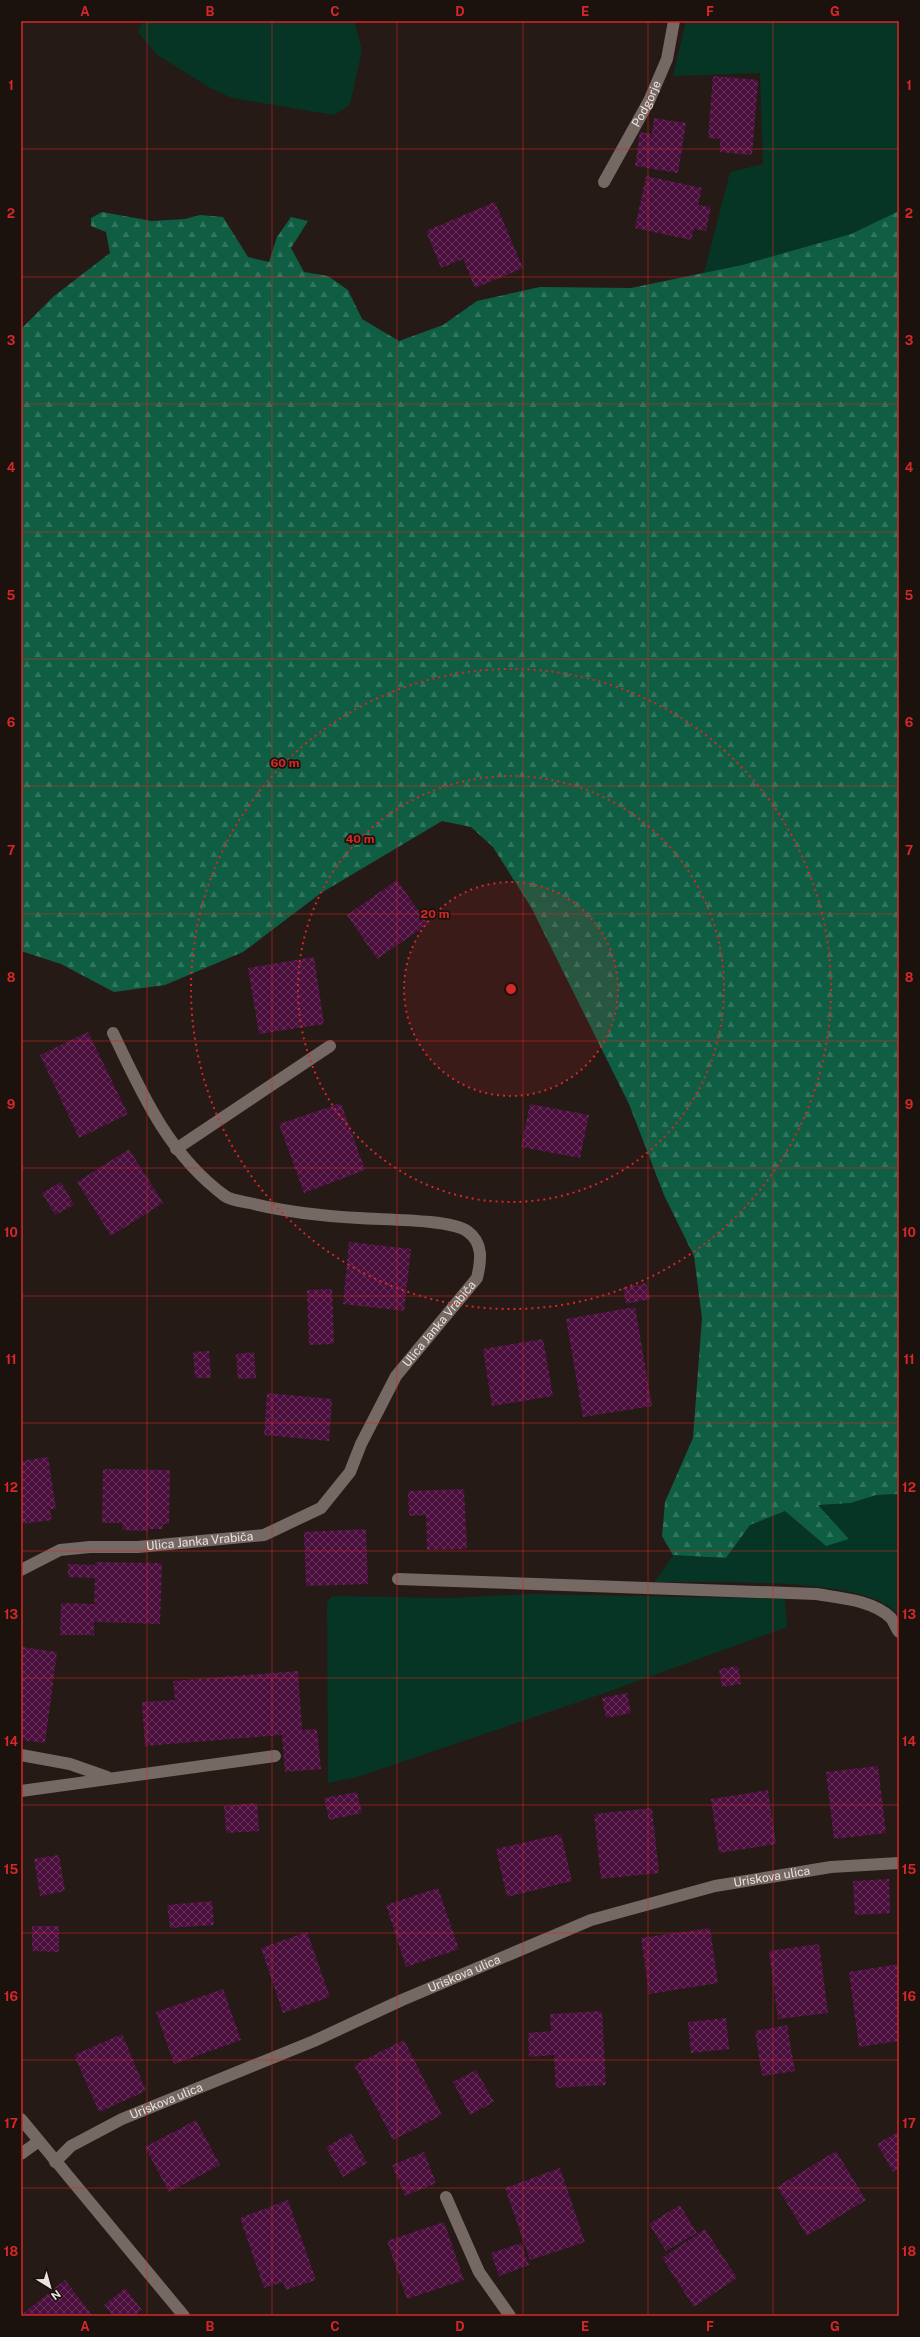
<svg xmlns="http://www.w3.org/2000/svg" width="920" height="2337" font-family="'Public Sans',sans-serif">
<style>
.grass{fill:#073525}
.forest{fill:url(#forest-firs)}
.building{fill:url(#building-cross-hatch)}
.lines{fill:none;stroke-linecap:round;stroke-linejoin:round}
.street{stroke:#766963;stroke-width:12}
.grid{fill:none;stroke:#d62828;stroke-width:1;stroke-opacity:0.55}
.ring{fill:none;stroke:#d62828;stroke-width:2;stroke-dasharray:2 4}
.labels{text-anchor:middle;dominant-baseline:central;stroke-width:3.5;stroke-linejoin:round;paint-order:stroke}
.street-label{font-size:12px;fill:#eae3e0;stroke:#1b110d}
.centre{fill:#d62828;stroke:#1b110d;stroke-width:2}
.ring-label{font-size:12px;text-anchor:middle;font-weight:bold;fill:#d62828;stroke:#1b110d;stroke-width:3.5;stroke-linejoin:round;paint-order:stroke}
.neatline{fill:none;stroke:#d62828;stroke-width:1.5}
.grid-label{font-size:13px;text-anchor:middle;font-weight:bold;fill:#d62828}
</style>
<defs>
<pattern id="forest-firs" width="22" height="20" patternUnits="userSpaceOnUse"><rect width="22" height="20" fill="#0f5e44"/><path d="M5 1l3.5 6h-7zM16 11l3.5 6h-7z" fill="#32755f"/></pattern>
<pattern id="building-cross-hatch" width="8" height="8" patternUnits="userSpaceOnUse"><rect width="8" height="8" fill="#4b0f3e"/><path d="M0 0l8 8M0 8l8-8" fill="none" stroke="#65325a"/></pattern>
</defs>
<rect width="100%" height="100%" fill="#251a16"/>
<path class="grass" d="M143,21h211l8,29 -12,55 -16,10 -102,-17 -20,-9 -56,-35 -18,-22z
M686,21h213v190l-48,23 -109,31 -38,8 26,-101 33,-8 -3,-91 -87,3z
M899,1494v122c-27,-41 -194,-33 -244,-34l18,-27 53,3 24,-33 35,-14 41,35 23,-7 -31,-34 33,-2 25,-8z
M531,1594l254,5 2,28 -185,67 -245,83 -29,6 -1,-181 6,-6 115,2z"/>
<path class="forest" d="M899,211v1283l-23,1 -25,8 -33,2 31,34 -23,7 -41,-35 -35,14 -24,33 -53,-3 -11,-19 3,-34 28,-64 9,-120 -8,-62 -30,-61 -35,-91 -98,-197 -38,-60 -22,-20 -29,-6 -121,72 -78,59 -78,33 -51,7 -53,-28 -40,-13v-622l33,-33 56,-43 -4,-21 -15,-6v-8l11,-6 50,9 33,-2 15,-4 23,2 25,40 21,5 8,-25 14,-20 17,4 -17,27 13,24 24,4 20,14 14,29 37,22 44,-16 34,-24 63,-14 91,1 111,-23 109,-31z"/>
<path class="building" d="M713,76l45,4 -6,75 -32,-3v-13l-12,-1z
M654,118l32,5 -8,50 -43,-7 5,-34 12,2z
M646,176l56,12 -4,17 13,2 -5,24 -12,-2 -3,11 -56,-12z
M495,202l28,66 -48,20 -12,-29 -22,9 -15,-37z
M397,880l31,44 -51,35 -30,-44z
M314,957l10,67 -65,10 -11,-66z
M88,1032l40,82 -49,24 -39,-83z
M341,1103l24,67 -61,23 -25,-69z
M530,1104l59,11 -9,43 -59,-11z
M129,1149l34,54 -52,33 -34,-54z
M61,1182l13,23 -19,10 -13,-22z
M349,1242l62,7 -7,62 -61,-7z
M646,1283l4,16 -24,5 -3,-16z
M332,1289l2,55 -25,1 -2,-55z
M635,1307l17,99 -69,11 -17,-98z
M543,1339l10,57 -61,10 -9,-57z
M209,1351l2,27h-16l-2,-26z
M254,1352l2,26 -18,1 -2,-25z
M267,1393l65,6 -3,42 -65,-6z
M48,1457l8,52h-6l2,11 -31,4v-63z
M103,1469l67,1 -1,54h-6v5h-15v2l-26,-1 1,-7h-21z
M464,1489l3,60 -40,1 -1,-35 -17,1 -1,-25z
M366,1529l2,55 -62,2 -2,-54z
M95,1562l67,1 -2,61 -66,-2v13h-34l1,-32 33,1 1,-26 -27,-1v-13l28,1z
M21,1647l36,5 -12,91 -24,-3z
M738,1666l3,18 -19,3 -3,-18z
M298,1671l4,59 15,-1 4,40 -36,3 -3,-37 -137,11 -3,-44 33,-2 -2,-19z
M627,1693l4,20 -25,5 -4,-20z
M878,1766l8,67 -52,6 -8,-67z
M768,1790l8,54 -57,9 -8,-54z
M357,1792l5,21 -33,7 -5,-22z
M257,1803l2,28 -33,2 -2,-27z
M652,1808l7,65 -58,6 -7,-65z
M561,1834l11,47 -65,16 -11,-48z
M59,1855l6,36 -25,5 -6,-37z
M889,1879l1,34 -35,2 -2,-34z
M438,1888l21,61 -53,18 -20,-62z
M212,1901l2,24 -44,3 -3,-23z
M32,1926h27v26l-27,-1z
M710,1928l8,55 -69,11 -8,-56z
M307,1932l23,65 -47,16 -22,-65z
M819,1944l9,69 -50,6 -9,-68z
M899,1964v77l-40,6 -10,-75z
M223,1989l18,51 -67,24 -18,-52z
M602,2011l4,74 -50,3 -2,-33 -25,2 -1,-24 23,-2 -1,-17z
M726,2018l3,31 -38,4 -3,-31z
M787,2025l8,46 -33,5 -7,-45z
M122,2034l24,57 -47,21 -25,-57z
M404,2040l38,75 -49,25 -39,-75z
M476,2070l18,32 -24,13 -17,-33z
M196,2120l24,45 -51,27 -24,-45z
M899,2131v38l-6,3 -16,-28z
M351,2133l16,30 -24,14 -17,-30z
M836,2151l30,49 -59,36 -30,-49z
M424,2152l12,31 -31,13 -13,-31z
M560,2168l25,74 -55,18 -25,-72z
M288,2200l28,80 -30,10 -3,-8 -19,6 -24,-70z
M680,2205l17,28 -31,18 -17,-27z
M444,2222l20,58 -57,19 -20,-58z
M705,2229l32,49 -43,29 -32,-49z
M521,2243l8,22 -30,11 -8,-23z
M65,2280l28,36h-72v-1z
M125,2288l17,22 -8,6h-21l-9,-11z"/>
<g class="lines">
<g class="street">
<path id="s1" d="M604,182l45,-81 18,-42 7,-38"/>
<path d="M176,1149l154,-103"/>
<path id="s2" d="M21,1570l39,-20 30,-3h48l126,-12 57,-27 29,-36 11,-28 35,-68 81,-98c4,-17 7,-35 -10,-47 -18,-12 -84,-11 -108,-13 -35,-2 -71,-6 -105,-14 -8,-2 -22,-3 -29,-8 -56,-41 -83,-102 -112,-163"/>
<path d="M398,1579l418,15c23,4 57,6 75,24 3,4 5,10 8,14"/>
<path d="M21,1755l49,9 37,13"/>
<path d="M21,1791l254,-35"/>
<path d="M21,2119l163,197"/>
<path d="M21,2154l18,-13"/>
<path id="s3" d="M55,2162l16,-16 51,-27 192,-78 88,-41 189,-80 124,-34 116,-19 68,-4"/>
<path d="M446,2197l33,75 31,44"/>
</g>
</g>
<path class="grid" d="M147,21v2295M272,21v2295M397,21v2295M523,21v2295M648,21v2295M773,21v2295M21,149h878M21,277h878M21,404h878M21,532h878M21,659h878M21,786h878M21,914h878M21,1041h878M21,1168h878M21,1296h878M21,1423h878M21,1551h878M21,1678h878M21,1805h878M21,1933h878M21,2060h878M21,2188h878"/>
<circle cx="511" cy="989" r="107" fill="#d62828" fill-opacity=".12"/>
<g class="ring">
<circle cx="511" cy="989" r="107"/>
<circle cx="511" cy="989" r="213"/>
<circle cx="511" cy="989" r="320"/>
</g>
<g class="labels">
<g class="street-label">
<text stroke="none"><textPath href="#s1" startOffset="89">Podgorje</textPath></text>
<text stroke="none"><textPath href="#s2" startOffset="532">Ulica Janka Vrabiča</textPath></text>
<text stroke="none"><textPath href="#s2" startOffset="184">Ulica Janka Vrabiča</textPath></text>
<text stroke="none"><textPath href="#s3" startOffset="776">Uriskova ulica</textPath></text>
<text stroke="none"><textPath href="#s3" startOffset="452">Uriskova ulica</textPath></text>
<text stroke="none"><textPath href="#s3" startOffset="128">Uriskova ulica</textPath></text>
</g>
</g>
<circle cx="511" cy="989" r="6" class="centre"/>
<g class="ring-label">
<text x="285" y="767">60 m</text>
<text x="360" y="843">40 m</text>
<text x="435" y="918">20 m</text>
</g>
<rect width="920" height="2337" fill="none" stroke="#1b110d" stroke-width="44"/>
<g transform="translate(50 2287) rotate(143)" stroke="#1b110d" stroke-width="3" paint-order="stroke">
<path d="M0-3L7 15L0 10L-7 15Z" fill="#eae3e0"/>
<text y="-6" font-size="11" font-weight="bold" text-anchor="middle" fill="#eae3e0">N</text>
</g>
<rect x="22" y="22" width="876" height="2293" class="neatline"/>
<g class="grid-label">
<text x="85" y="16">A</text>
<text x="210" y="16">B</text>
<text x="335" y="16">C</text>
<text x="460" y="16">D</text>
<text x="585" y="16">E</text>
<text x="710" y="16">F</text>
<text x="835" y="16">G</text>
<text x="11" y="90">1</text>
<text x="909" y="90">1</text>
<text x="11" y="218">2</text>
<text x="909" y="218">2</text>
<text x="11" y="345">3</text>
<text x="909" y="345">3</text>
<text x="11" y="472">4</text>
<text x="909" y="472">4</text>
<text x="11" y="600">5</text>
<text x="909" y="600">5</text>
<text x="11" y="727">6</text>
<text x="909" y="727">6</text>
<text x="11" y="855">7</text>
<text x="909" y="855">7</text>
<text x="11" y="982">8</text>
<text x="909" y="982">8</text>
<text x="11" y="1109">9</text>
<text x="909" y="1109">9</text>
<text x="11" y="1237">10</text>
<text x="909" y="1237">10</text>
<text x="11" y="1364">11</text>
<text x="909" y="1364">11</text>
<text x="11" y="1492">12</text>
<text x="909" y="1492">12</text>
<text x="11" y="1619">13</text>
<text x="909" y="1619">13</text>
<text x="11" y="1746">14</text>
<text x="909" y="1746">14</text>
<text x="11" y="1874">15</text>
<text x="909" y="1874">15</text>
<text x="11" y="2001">16</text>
<text x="909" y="2001">16</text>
<text x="11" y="2128">17</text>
<text x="909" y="2128">17</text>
<text x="11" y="2256">18</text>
<text x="909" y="2256">18</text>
<text x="85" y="2331">A</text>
<text x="210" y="2331">B</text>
<text x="335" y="2331">C</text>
<text x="460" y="2331">D</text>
<text x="585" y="2331">E</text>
<text x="710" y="2331">F</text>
<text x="835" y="2331">G</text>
</g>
</svg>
